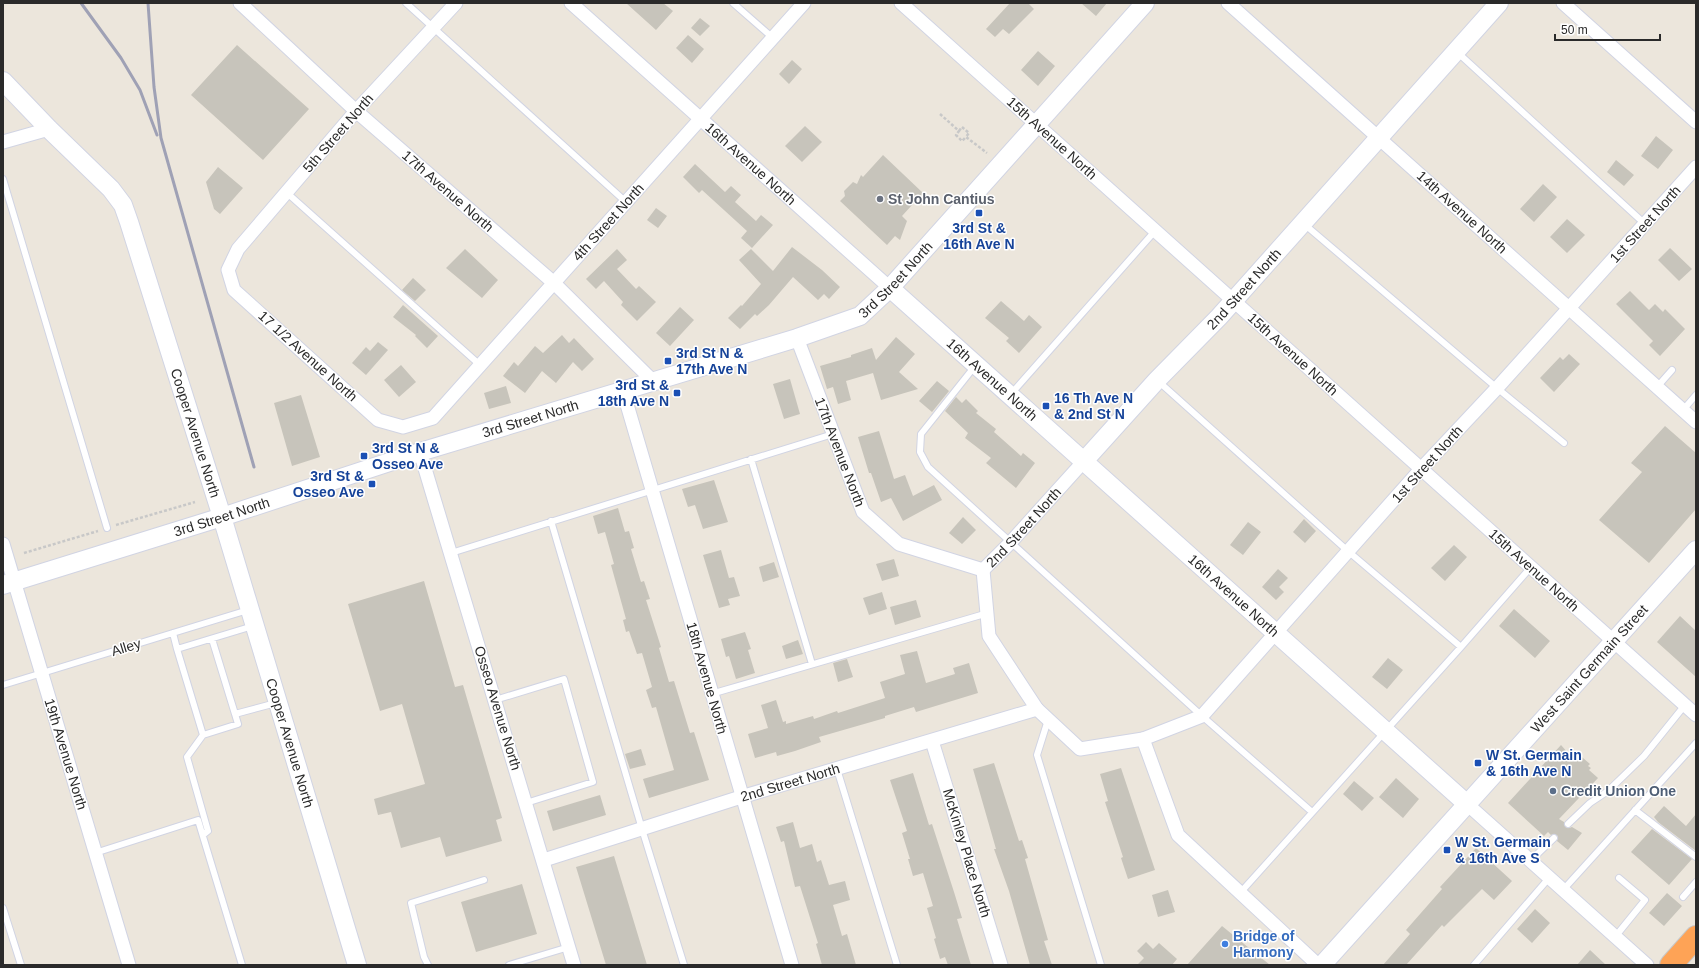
<svg xmlns="http://www.w3.org/2000/svg" width="1699" height="968" font-family="Arial,sans-serif">
<style>
.building{fill:#c7c4bb}
.lines{fill:none;stroke-linecap:round;stroke-linejoin:round}
.lane-casing{stroke:#d1d4e3;stroke-width:8}
.street-casing{stroke:#d1d4e3;stroke-width:15}
.secondary-casing{stroke:#d1d4e3;stroke-width:20}
.highway-casing{stroke:#c8c8c8;stroke-width:24}
.path{stroke:#c8c8c8;stroke-width:2.5;stroke-dasharray:3 2;stroke-linecap:butt}
.lane{stroke:#fff;stroke-width:6}
.street{stroke:#fff;stroke-width:13}
.secondary{stroke:#fff;stroke-width:18}
.highway{stroke:#fea356;stroke-width:22}
.rail{stroke:#9fa1b5;stroke-width:3}
.worship-dot{fill:#6b7280;stroke:#fff;stroke-width:1.5}
.transit-dot{fill:#1a4fb4;stroke:#fff;stroke-width:1.5}
.service-dot{fill:#5c6f8a;stroke:#fff;stroke-width:1.5}
.shop-dot{fill:#3f7fe0;stroke:#fff;stroke-width:1.5}
.labels{text-anchor:middle;dominant-baseline:central;stroke-width:3;stroke-linejoin:round;paint-order:stroke}
.street-label{font-size:14px;fill:#2a2a2a;stroke:#fff}
.worship-label{font-size:14px;font-weight:bold;fill:#5b616d;stroke:#fff;text-anchor:start}
.transit-label{font-size:14px;font-weight:bold;fill:#164399;stroke:#fff;text-anchor:start}
.service-label{font-size:14px;font-weight:bold;fill:#4e5e75;stroke:#fff;text-anchor:start}
.shop-label{font-size:14px;font-weight:bold;fill:#366cbe;stroke:#fff;text-anchor:start}
</style>
<rect width="100%" height="100%" fill="#ece6dc"/>
<path class="building" d="M626,3h37l10,8 -17,19z
M1010,3h18l6,6 -25,25 -6,-5 -8,8 -9,-8z
M1081,3h26l-11,13z
M700,18l10,8 -10,10 -9,-8z
M688,35l16,14 -12,14 -16,-15z
M237,45l72,64 -46,51 -72,-65z
M1038,51l17,15 -17,20 -17,-16z
M792,60l10,9 -13,15 -10,-10z
M805,126l17,16 -20,20 -17,-16z
M1656,136l17,14 -15,19 -17,-13z
M883,155l40,38 -21,23 5,5 -7,19 -5,-4 -8,9 -47,-44 5,-5 -1,-5 9,-9 4,2 4,-9 2,2z
M1616,160l18,15 -10,11 -17,-14z
M695,164l30,28 6,-6 10,9 -6,7 21,19 5,-6 12,10 -21,23 -11,-10 6,-7 -45,-41 -3,3 -16,-16z
M218,167l25,21 -23,26 -6,-5 -8,-27z
M1543,184l14,13 -23,25 -14,-13z
M656,208l11,8 -9,12 -11,-8z
M1567,219l18,16 -18,18 -17,-16z
M792,247l30,23 18,17 -11,12 -5,-5 -6,6 -25,-23 -24,28 -12,11 -2,-2 -15,15 -12,-11 13,-13 1,1 19,-22 -22,-24 12,-11 22,22z
M1670,248l22,21 -13,12 -21,-21z
M465,249l33,31 -16,18 -36,-30z
M617,249l10,11 -10,9 19,20 3,-3 17,16 -19,19 -16,-16 2,-3 -19,-21 -8,8 -10,-10z
M413,278l13,12 -11,11 -13,-11z
M1630,291l19,19 6,-6 8,8 2,-3 20,20 -25,27 -11,-11 4,-4 -37,-37z
M1001,301l23,20 5,-6 13,12 -23,26 -13,-12 3,-3 -24,-20z
M403,305l35,31 -11,12 -12,-12 1,-1 -23,-18z
M680,307l14,13 -24,26 -14,-13z
M562,335l7,8 5,-5 20,21 -12,12 -9,-9 -17,21 -14,-12 -17,22 -22,-17 11,-14 4,4 17,-20 8,7z
M896,337l19,17 -16,18 19,17 -37,11 -8,-27 -27,8 5,19 -13,4 -5,-17 -6,2 -7,-23 31,-9v-2l21,-7 4,12z
M378,342l10,8 -22,25 -14,-12 14,-16 4,4z
M1569,354l11,10 -26,28 -14,-14 20,-21 3,3z
M401,365l15,17 -17,15 -15,-17z
M790,379l10,35 -16,5 -11,-35z
M937,381l12,10 -17,21 -13,-11z
M506,386l5,17 -22,6 -5,-16z
M301,395l19,62 -28,9 -18,-63z
M956,397l6,6 4,-4 12,12 -2,2 20,16 -2,3 27,24 2,-3 12,10 -19,25 -30,-25 5,-5 -26,-20 3,-5 -23,-22z
M1665,426l31,27v56l-47,54 -50,-43 43,-48 -11,-9z
M879,431l15,48 11,-4 8,21 21,-11 8,15 -39,21 -12,-23 -10,4 -10,-29h-2l-11,-36z
M714,480l14,42 -25,7 -8,-24 -7,2 -6,-18z
M618,508l7,24 4,-1 5,17 -3,1 10,33 3,-1 6,18 -4,1 15,47 -2,1 10,34 5,-1 16,52 4,-1 15,48 -60,18 -6,-19 31,-9 -18,-63 -4,1 -6,-18 6,-3 -10,-34 -5,1 -8,-23 -3,1 -3,-12 3,-1 -15,-54 3,-1 -9,-32 -7,2 -5,-18z
M963,517l13,13 -14,14 -13,-11z
M1304,519l12,12 -11,12 -12,-11z
M1248,522l13,10 -18,23 -13,-10z
M1454,545l13,12 -22,24 -14,-13z
M721,550l8,28 5,-1 6,19 -12,3 2,6 -11,3 -16,-53z
M894,559l5,17 -17,5 -6,-17z
M774,562l5,15 -16,5 -4,-15z
M1278,569l10,9 -9,9 5,5 -8,8 -14,-13z
M424,581l31,106 8,-2 39,133 -6,2 6,21 -56,16 -6,-20 -39,11 -10,-36 -13,3 -4,-16 51,-15 -23,-80 -22,7 -32,-107z
M882,592l5,17 -18,6 -6,-17z
M916,600l5,17 -26,8 -5,-18z
M1514,609l36,32 -15,17 -36,-32z
M1680,616l16,15v46l-39,-35z
M745,632l6,17 -3,1 7,23 -19,6 -7,-23 -3,1 -5,-18z
M798,640l5,14 -17,5 -4,-13z
M917,651l9,32 29,-9 -2,-6 16,-5 9,30 -62,19 -2,-5 -29,9v2l-66,19 2,5 -26,9 -18,5 -1,-4 -21,6 -7,-24 20,-6 -7,-23 15,-5 7,22 3,-1v3l27,-8 1,3 23,-8 1,2 47,-15 -5,-16 25,-8 -5,-19z
M1388,658l15,12 -16,19 -15,-12z
M847,659l6,18 -15,5 -5,-19z
M1561,745l7,8 2,-2 4,3 2,-2 14,12 -2,2 3,2 -2,2 9,8 -39,41 5,3 1,5 4,1 3,-1 10,6 -14,17 -11,-9 1,-4 -1,-2 -4,-1 -2,1 -3,-3 -4,4 -36,-33z
M641,749l5,16 -16,4 -5,-15z
M994,763l25,78 3,-1 6,18 -3,1 23,81 -4,1 8,24h-22l-21,-74 -15,-42h2l-23,-80z
M1121,768l34,102 -27,9 -7,-21 2,-1 -18,-55 3,-1 -8,-27z
M913,773l16,52 3,-1 22,68 8,26 -5,1 14,46h-23l-3,-8 -5,2 -6,-20 2,-1 -9,-30 6,-2 -10,-33 -10,3 -5,-17h2l-8,-26 5,-2 -17,-51z
M1396,778l23,21 -16,19 -24,-21z
M1354,781l20,17 -12,13 -19,-17z
M600,795l6,20 -53,16 -6,-20z
M1664,806l22,20 10,-12v37l-38,-29 -4,-5z
M793,822l7,26 12,-4 5,18 4,-2 8,25 16,-4 5,19 -17,5 9,31 5,-2 9,31h-34l-6,-21 2,-1 -18,-57 -5,1 -11,-46 -3,1 -5,-15z
M1652,829l40,30 -23,26 -38,-33z
M1476,848l36,33 -18,19 -12,-11 -38,38 -2,-2 -36,40h-23l27,-31 -4,-4 36,-41 -2,-2z
M614,856l33,109h-41l-30,-98z
M522,884l15,50 -61,18 -15,-50z
M1168,890l7,22 -17,5 -6,-22z
M1667,893l15,13 -18,20 -15,-13z
M1535,909l15,14 -18,20 -15,-14z
M1222,926l48,39h-83z
M1146,942l7,7 6,-6 18,16 -5,6h-35l7,-7 -7,-7z
M1590,950l16,15h-29z"/>
<g class="lines">
<defs>
<path id="lane" d="M406,3l220,199
M733,3l40,35
M1457,52l188,172
M3,179l104,349
M286,192l194,173
M1304,224l193,164 67,55
M975,366l-54,68 -1,18 8,15 274,249 110,96
M1158,381l191,171 112,95
M1657,387l15,-17
M1011,394l144,-163
M1683,410l13,-15
M751,459l61,205
M551,521l91,308 42,136
M451,553l382,-119
M173,633l4,16 76,-23
M212,639l23,75 41,-11
M177,649l26,86
M3,685l245,-75
M711,694l277,-81
M495,700l69,-21 29,103 -67,21
M1048,720l-11,35 64,210
M837,769l60,196
M1635,810l61,47
M1568,824l22,-21 18,-12 36,-35 41,-51
M203,835l5,-4 -21,-74 16,-22 35,-11 -3,-10
M95,853l103,-33 44,145
M1530,861l24,-23
M1563,890l133,-147
M1240,893l221,-246 70,-80
M1683,897l13,-15
M3,908l18,57
M1615,937l30,-37 -26,-22
M428,965l-4,-8 -13,-54 73,-23
M509,965l60,-18
M1474,965l75,-87"/>
<g id="street">
<path d="M240,3l116,108 198,172 100,99"/>
<path d="M456,3l-100,108 -118,138 -10,21 6,20 144,130 25,7 30,-9 371,-415"/>
<path id="s1" d="M571,3l319,285"/>
<path d="M901,3l795,712"/>
<path d="M1228,3l468,419"/>
<path d="M1563,3l133,119"/>
<path d="M3,142l46,-13"/>
<path d="M797,338l66,174 36,32 84,26"/>
<path d="M623,391l169,574"/>
<path d="M420,452l154,513"/>
<path d="M3,544l126,421"/>
<path d="M983,570l6,66 48,73 43,40 63,-10 35,96 140,130"/>
<path id="s2" d="M983,570l27,-27 74,-82"/>
<path d="M1143,739l59,-23 219,-247 76,-81 199,-221"/>
<path d="M932,741l69,224"/>
<path d="M1467,804l180,161"/>
<path id="s3" d="M544,860l197,-63 296,-88"/>
</g>
<g id="secondary">
<path id="s4" d="M3,81l46,48 62,60 12,16 6,17 93,295 135,448"/>
<path id="s5" d="M890,288l577,516"/>
<path id="s6" d="M1084,461l73,-81 62,-63 280,-314"/>
<path id="s7" d="M3,585l219,-68 198,-65 377,-114 63,-22 30,-28 255,-285"/>
<path id="s8" d="M1322,965l374,-415"/>
</g>
<path id="highway" d="M1671,965l25,-28"/>
</defs>
<use href="#lane" class="lane-casing"/>
<use href="#street" class="street-casing"/>
<use href="#secondary" class="secondary-casing"/>
<use href="#highway" class="highway-casing"/>
<path class="path" d="M940,114l19,17 -3,4 6,6 4,-4 21,16
M959,131l3,-4 7,6 -3,4
M116,525l79,-23
M24,553l74,-22"/>
<use href="#lane" class="lane"/>
<use href="#street" class="street"/>
<use href="#secondary" class="secondary"/>
<use href="#highway" class="highway"/>
<path class="rail" d="M81,3l40,55 19,32 17,45
M148,3l6,84 7,51 93,329"/>
</g>
<circle class="worship-dot" cx="880" cy="199" r="4"/>
<g class="transit-dot">
<rect x="975" y="209" width="8" height="8" rx="2"/>
<rect x="664" y="357" width="8" height="8" rx="2"/>
<rect x="673" y="389" width="8" height="8" rx="2"/>
<rect x="1042" y="402" width="8" height="8" rx="2"/>
<rect x="360" y="452" width="8" height="8" rx="2"/>
<rect x="368" y="480" width="8" height="8" rx="2"/>
<rect x="1474" y="759" width="8" height="8" rx="2"/>
<rect x="1443" y="846" width="8" height="8" rx="2"/>
</g>
<circle class="service-dot" cx="1553" cy="791" r="4"/>
<circle class="shop-dot" cx="1225" cy="944" r="4"/>
<g class="labels">
<g class="street-label">
<text transform="translate(338 133) rotate(-49)">5th Street North</text>
<text transform="translate(1052 138) rotate(42)">15th Avenue North</text>
<text stroke="none"><textPath href="#s1" startOffset="241">16th Avenue North</textPath></text>
<text transform="translate(448 191) rotate(41)">17th Avenue North</text>
<text transform="translate(1462 212) rotate(42)">14th Avenue North</text>
<text transform="translate(608 222) rotate(-48)">4th Street North</text>
<text transform="translate(1645 224) rotate(-48)">1st Street North</text>
<text stroke="none"><textPath href="#s7" startOffset="949">3rd Street North</textPath></text>
<text stroke="none"><textPath href="#s6" startOffset="235">2nd Street North</textPath></text>
<text transform="translate(1293 354) rotate(42)">15th Avenue North</text>
<text transform="translate(308 356) rotate(42)">17 1/2 Avenue North</text>
<text stroke="none"><textPath href="#s5" startOffset="137">16th Avenue North</textPath></text>
<text stroke="none"><textPath href="#s7" startOffset="553">3rd Street North</textPath></text>
<text stroke="none"><textPath href="#s4" startOffset="412">Cooper Avenue North</textPath></text>
<text transform="translate(840 452) rotate(69)">17th Avenue North</text>
<text transform="translate(1427 464) rotate(-48)">1st Street North</text>
<text stroke="none"><textPath href="#s7" startOffset="229">3rd Street North</textPath></text>
<text stroke="none"><textPath href="#s2" startOffset="59">2nd Street North</textPath></text>
<text transform="translate(1534 570) rotate(42)">15th Avenue North</text>
<text stroke="none"><textPath href="#s5" startOffset="461">16th Avenue North</textPath></text>
<text transform="translate(126 647) rotate(-17)">Alley</text>
<text stroke="none"><textPath href="#s8" startOffset="399">West Saint Germain Street</textPath></text>
<text transform="translate(707 678) rotate(74)">18th Avenue North</text>
<text transform="translate(498 708) rotate(73)">Osseo Avenue North</text>
<text stroke="none"><textPath href="#s4" startOffset="736">Cooper Avenue North</textPath></text>
<text transform="translate(66 754) rotate(73)">19th Avenue North</text>
<text stroke="none"><textPath href="#s3" startOffset="258">2nd Street North</textPath></text>
<text transform="translate(967 853) rotate(73)">McKinley Place North</text>
</g>
<g class="worship-label">
<text x="888" y="199">St John Cantius</text>
</g>
<g class="transit-label">
<text x="979" y="228" text-anchor="middle">3rd St &amp;<tspan x="979" dy="16">16th Ave N</tspan></text>
<text x="676" y="353">3rd St N &amp;<tspan x="676" dy="16">17th Ave N</tspan></text>
<text x="669" y="385" text-anchor="end">3rd St &amp;<tspan x="669" dy="16">18th Ave N</tspan></text>
<text x="1054" y="398">16 Th Ave N<tspan x="1054" dy="16">&amp; 2nd St N</tspan></text>
<text x="372" y="448">3rd St N &amp;<tspan x="372" dy="16">Osseo Ave</tspan></text>
<text x="364" y="476" text-anchor="end">3rd St &amp;<tspan x="364" dy="16">Osseo Ave</tspan></text>
<text x="1486" y="755">W St. Germain<tspan x="1486" dy="16">&amp; 16th Ave N</tspan></text>
<text x="1455" y="842">W St. Germain<tspan x="1455" dy="16">&amp; 16th Ave S</tspan></text>
</g>
<g class="service-label">
<text x="1561" y="791">Credit Union One</text>
</g>
<g class="shop-label">
<text x="1233" y="936">Bridge of<tspan x="1233" dy="16">Harmony</tspan></text>
</g>
</g>
<rect width="1699" height="968" fill="none" stroke="#2a2a2a" stroke-width="8"/>
<path d="M1555 34v6h105v-6" fill="none" stroke="#2a2a2a" stroke-width="2"/>
<text x="1561" y="34" font-size="12" fill="#2a2a2a" stroke="#ffffff" stroke-width="3" paint-order="stroke">50 m</text>
</svg>
